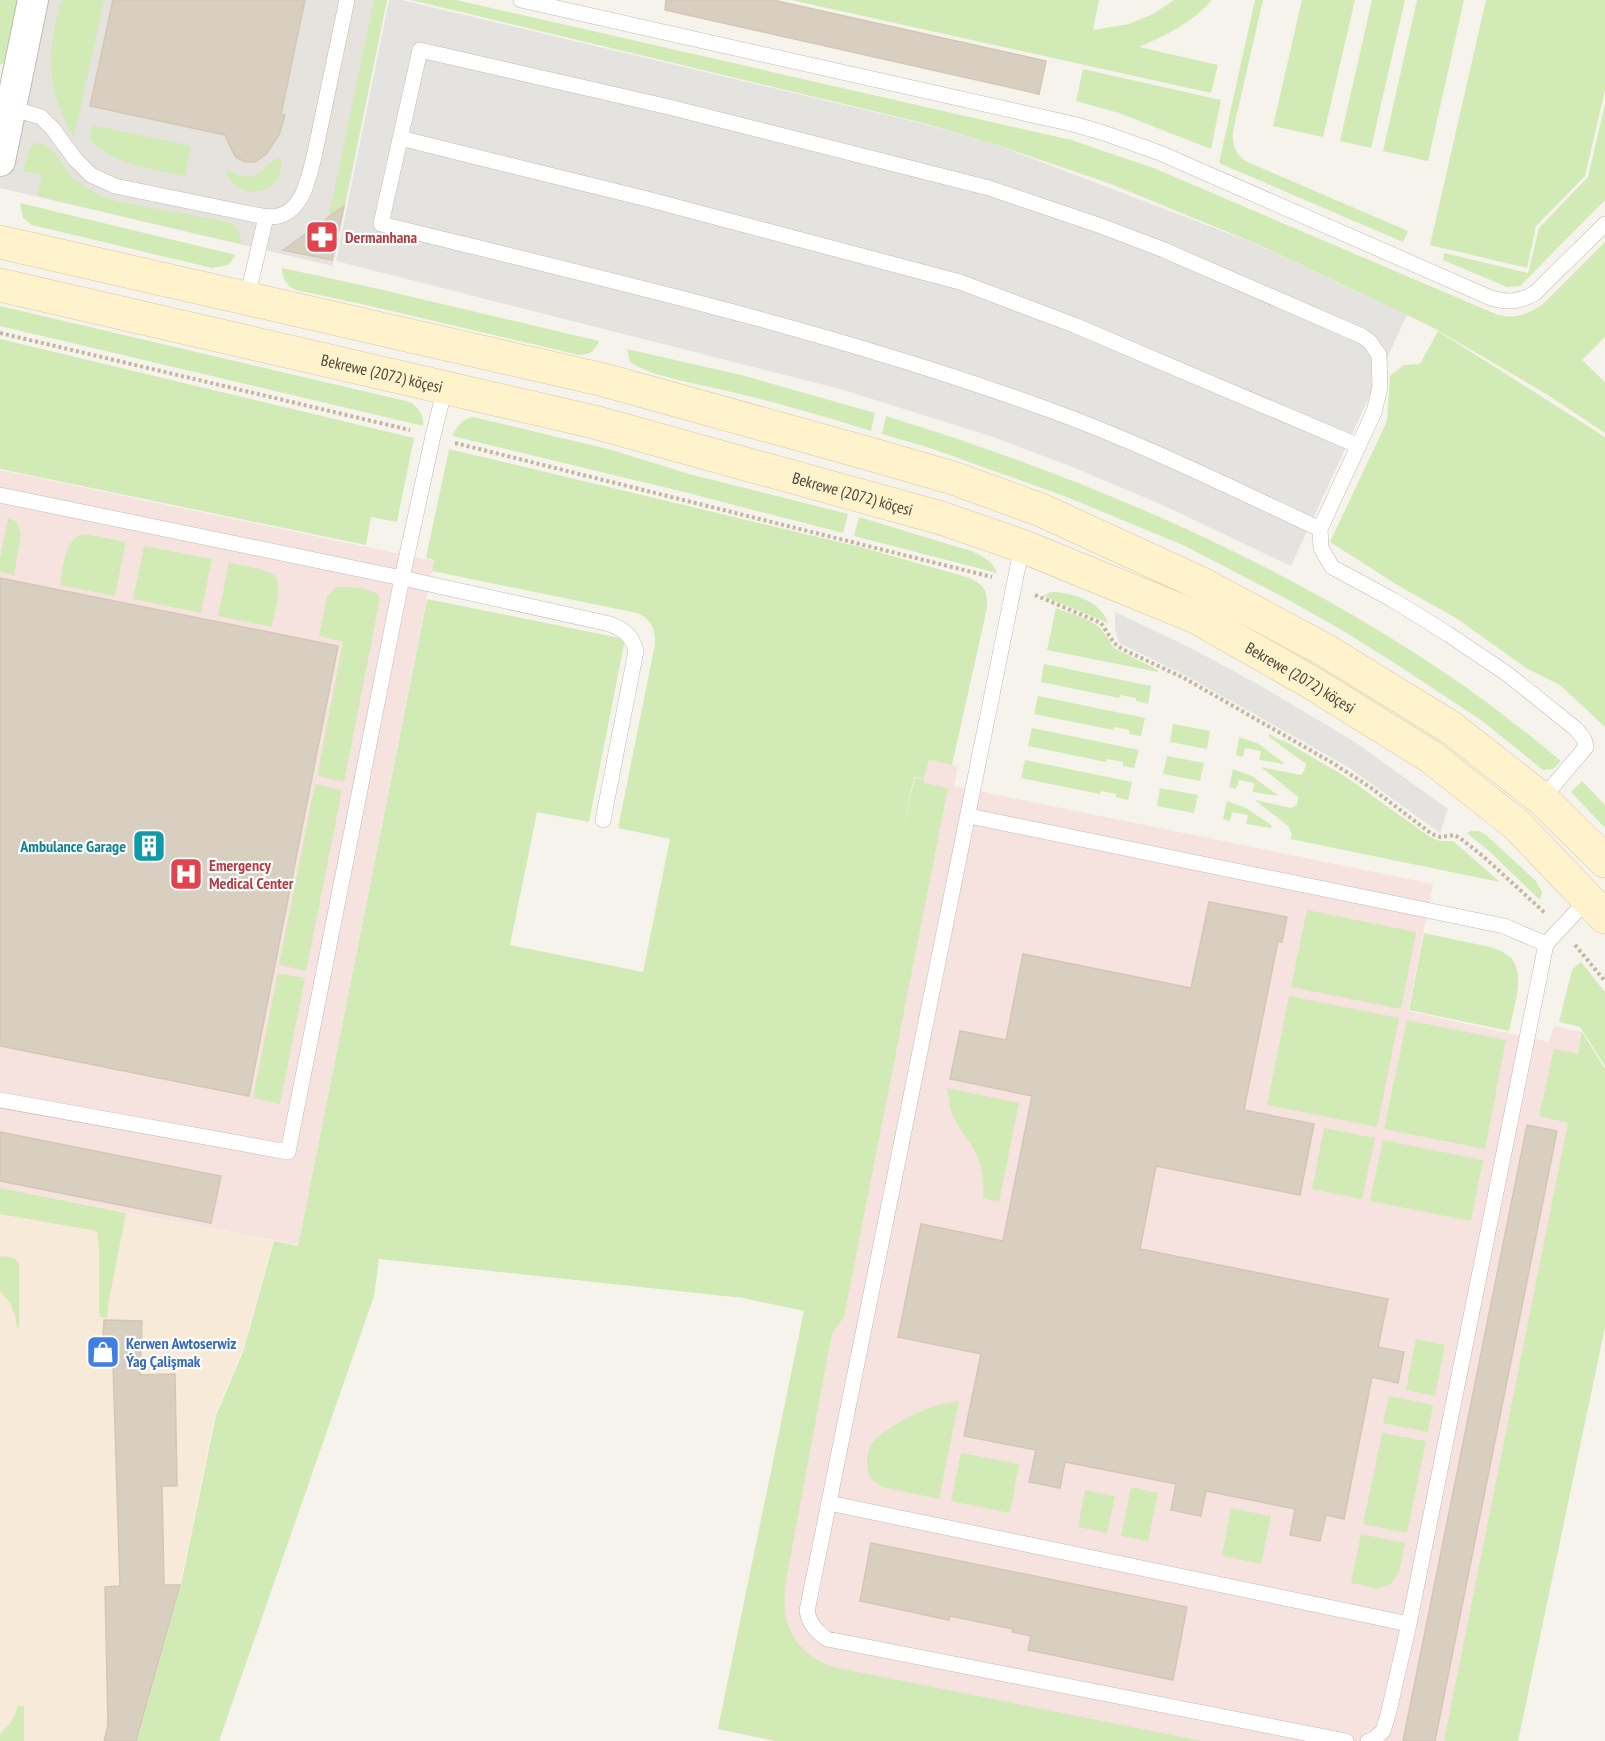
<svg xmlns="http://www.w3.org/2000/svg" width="1605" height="1741" font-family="'PT Sans Narrow',sans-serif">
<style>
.commercial{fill:#f7ead8}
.industrial{fill:#e6e2dd}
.medical{fill:#f6e3e0}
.green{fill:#d2eab5}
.parking{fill:#e5e3e0}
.building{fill:#d8cfc1;stroke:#d3c7b4;stroke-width:1.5}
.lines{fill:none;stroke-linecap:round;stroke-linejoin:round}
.lane-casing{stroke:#c2bbae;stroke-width:16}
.street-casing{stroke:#c2bbae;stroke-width:32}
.secondary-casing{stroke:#d6c79b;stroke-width:34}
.path{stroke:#c4b79f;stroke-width:4;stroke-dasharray:3 3;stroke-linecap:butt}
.lane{stroke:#fff;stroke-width:15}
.street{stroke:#fff;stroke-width:30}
.secondary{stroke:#fff3cd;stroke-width:33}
.labels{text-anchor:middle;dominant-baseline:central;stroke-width:4.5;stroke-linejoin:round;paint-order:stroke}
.health-label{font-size:16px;font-weight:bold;fill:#be3a42;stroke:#fff;text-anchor:start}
.street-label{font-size:16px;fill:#4b4439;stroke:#fff}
.culture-label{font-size:16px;font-weight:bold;fill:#0d838f;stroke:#fff;text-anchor:end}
.shop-label{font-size:16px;font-weight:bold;fill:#366cbe;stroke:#fff;text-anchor:start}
</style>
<rect width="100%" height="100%" fill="#f6f3ec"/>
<path class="commercial" d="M0,1188l273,53 -31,111 -27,62 -35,171 -44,156h-136z"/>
<path class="industrial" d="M31,0h356l-54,266 -333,-78v-36z"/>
<path class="medical" d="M0,470l434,91 -136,684 -298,-57z
M929,760l29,6 -4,20 479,98 -25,127 141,31 5,-16 28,6 23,37v258l-87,414h-742l-58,-12 196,-951 10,1z"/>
<path class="green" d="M0,0h21l-16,62 -5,3z
M62,0h42l-30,138c-22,-41 -28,-64 -19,-111 2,-9 3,-19 7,-27z
M374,0h13l-45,217 -13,-2z
M411,0h45l615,140 85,29 342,146c18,4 30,-1 45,-11l62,-62v95l-23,23 23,22v51l-57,-38 -114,-67 -177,-84 -146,-60 -111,-38 -77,-23z
M791,0h308l-6,30 36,-6 24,-10 21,-14h38c-20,23 -46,35 -73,47l79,18 -7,28z
M1255,0h8l-30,131c-1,13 2,22 12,30l163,70 -5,11 -184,-79z
M1302,0h53l-32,137 -50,-11z
M1372,0h33l-34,148 -31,-7z
M1417,0h47l-36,161 -45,-10z
M1486,0h119v90l-20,86 -49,50 -9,42 -97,-23z
M1083,69l138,31 -10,49 -92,-36 -43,-12z
M1605,104v96l-85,86 -13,1 -64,-27 1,-7 84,20 11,-45 49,-51z
M92,125l99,21 -6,30c-33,-7 -72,-11 -96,-37z
M36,143c19,0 25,24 37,35 12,10 27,18 42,23l113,21c10,4 12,11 13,22l-204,-48 5,-21 -19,-4 7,-23z
M278,158l3,1c4,34 -41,46 -55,14l3,-2c6,2 13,6 20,6 11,0 19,-15 29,-19z
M20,203l216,52 -8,10 -16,3 -180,-43 -9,-7z
M282,268l88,19 229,54c-4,10 -9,14 -20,14l-213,-50 -70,-15c-10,-4 -13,-11 -14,-22z
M0,306l410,96c9,6 14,13 13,24l-423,-100z
M1438,331l167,106v290l-45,-42 -34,-17 -70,-50 -57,-32 -69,-44 57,-121 3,-45 14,-11 16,-1z
M0,339l414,99 -17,84 -26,-5 -5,28 -366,-76z
M627,349l114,26 134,38 -4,18c-45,-14 -90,-27 -135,-38 -27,-7 -86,-16 -106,-31z
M886,416c196,60 388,142 559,257 41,27 78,57 116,88l-8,8 -10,1 -62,-50 -88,-58 -53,-33 -55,-31 -102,-53 -119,-49 -134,-48 -48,-14z
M473,417l139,33 77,24 159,40 -5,19 -159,-41 -232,-56c5,-9 11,-18 21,-19z
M449,449l415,99 106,30c16,9 17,12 17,30l-35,157 -23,-5 -5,19 -10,-2 -11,52 12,-51 9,2v3l24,5 -104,529 -12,16 -46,248c-6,42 6,70 47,86l369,74h-426l-58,-12 86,-418 -61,-13 -364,-39 -5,37 -155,445h-82l44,-156 35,-170 27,-63 31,-111 24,5 129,-647 198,40 -36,183 -52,-10 -27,133 133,27 27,-133 -52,-11 37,-184c0,-16 -3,-24 -18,-31l-205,-42 2,-11 -8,-2z
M859,517l112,34c11,5 21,9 26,22l-143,-37z
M8,518l9,4 4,12 -7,41 -14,-3v-14z
M85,534l41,8 -11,54 -55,-11c4,-18 3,-47 25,-51z
M144,546l68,13 -11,54 -68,-14z
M229,563c57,11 54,7 43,64l-54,-11z
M337,587c12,-1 31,1 41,7l2,5 -36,183 -27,-6 26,-134 -24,-6 8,-40z
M1051,592c20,0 50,9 57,31l-65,-27z
M1056,608c14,6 33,10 44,20 6,6 9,14 14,20l44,22v2l-111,-22z
M1044,664l107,22 -3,18 -12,-3v-3l-16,-3 -1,3 -78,-16z
M1038,696l107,22 -4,18 -12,-2v-4l-15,-3 -1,3 -79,-16z
M1173,724l37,7 -3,18 -37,-7z
M1032,728l107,22 -5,18 -11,-2v-4l-16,-3 -1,3 -78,-16z
M1269,734l13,7 1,-1 63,37 84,60 10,4h13l47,41 -210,-43 2,-5 -4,-8 -33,-26 36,8 6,-3 1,-8 -37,-30 40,8 3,-4 2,-7 -37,-27z
M1239,737l20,7 26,20 -26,-4 2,-9 -16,-3 -2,9 -7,-2z
M1167,756l37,7 -4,18 -37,-7z
M1025,760l107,22 -4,18 -12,-3v-3l-15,-3 -1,3 -79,-16z
M1233,769l19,7 27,20 -26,-4 1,-9 -15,-3 -3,9 -7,-2z
M1582,781l23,24v23l-34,-36z
M315,784l27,6 -36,181 -27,-6z
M1160,788l38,7 -4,18 -37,-7z
M1227,801l19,7 25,17 1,3 -26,-4 2,-9 -16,-3 -2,9 -7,-2z
M1471,831h8l7,4 49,45 7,12 -2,8 -51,-49 -22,-18z
M1307,910l109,22 -15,77 -110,-22z
M1424,933l66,14c7,2 15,5 21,11 15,16 2,53 -2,73l-100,-21z
M1581,962l24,30v74l-25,-39 -21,-5 13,-52z
M278,973l27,5 -25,126 -27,-6z
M1289,996l110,22 -22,109 -110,-22z
M1407,1020l99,20 -21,109 -101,-20z
M1582,1032l23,37v258l-87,414h-74l124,-618 -29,-7 15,-67 24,5z
M947,1088l72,15 -20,99 -16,-4c1,-19 0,-33 -10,-50 -7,-12 -17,-23 -22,-36 -2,-8 -2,-16 -4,-24z
M1324,1128l51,10 -13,61 -50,-10z
M1383,1140l100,20 -12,61 -101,-20z
M0,1188l126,25 -18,92 -1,13 -6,-1 -2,-4v-63l-2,-19 -97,-17z
M0,1256c9,1 16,0 19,9v63h-2l-2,-13 -5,-12 -10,-12z
M1416,1339l29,6 -10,51 -29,-6z
M1389,1396l44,9 -5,27 -45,-9z
M959,1401l-20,98 -57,-12 -12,-9c-5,-14 -4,-27 5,-39 26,-20 52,-34 84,-38z
M1382,1433l44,8 -19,92 -44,-9z
M961,1453l58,11 -9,49 -59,-12z
M1131,1487l27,6 -10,48 -27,-5z
M1085,1490l30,6 -8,37 -29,-6z
M1231,1508l40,8 -10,48 -39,-8z
M1361,1534l44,9 -6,29 -9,13 -14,3 -25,-5z
M17,1706h7v35h-24v-7c8,-8 16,-16 17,-28z"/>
<path class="parking" d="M389,0h13l522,124 76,22 256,98 151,71 -116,251 -131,-62 -85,-36 -82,-31 -153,-48 -504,-128z
M1115,612l76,36 70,38 94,56 93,67 -8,24 -92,-66 -163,-92 -66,-32 -4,-13z"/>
<path class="building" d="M113,0h192l-24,114 4,1 -6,20 -13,19 -11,8h-9l-9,-4 -3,-4 -9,-19 -135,-29z
M666,0h107l273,61 -7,33 -374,-84z
M344,206l-12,54 -49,-10z
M0,578l338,68 -89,450 -249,-50z
M1209,902l78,15 -5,25 -4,-1 -34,169 70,14 -14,71 -144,-29 -16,83 248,50 -10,48 26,5 -6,31 -26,-6 -28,142 -18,-4 -6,26 -30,-6 5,-26 -89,-18 -5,25 -30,-6 5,-26 -111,-22 -5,26 -31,-6 7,-32 -72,-14 17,-82 -83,-17 23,-113 82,17 29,-145 -82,-17 10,-48 46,9 17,-86 168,34z
M1527,1125l30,6 -122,610h-32z
M0,1132l221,44 -10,47 -211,-42z
M104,1320l38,1 -2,54 35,-1 2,112h-15l2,99h16l-44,156h-32l4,-16 -3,-138 15,-1 -7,-223h-11z
M871,1543l316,64 -14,73 -145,-30 3,-14 -19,-4 1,-3 -63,-13 -1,4 -89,-19z"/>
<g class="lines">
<defs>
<path id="lane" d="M521,0l552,124 31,9 56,20 331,145c17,5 29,4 44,-5l70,-69
M11,108l30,9 12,12 22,30 16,16 24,11 136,28c11,2 23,5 33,0 20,-9 25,-38 30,-57l33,-157
M400,138l247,61 313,83 114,43 285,121
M247,298l19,-81
M0,495l402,83 208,46c15,6 22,12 26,27l-33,169
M1320,529c-90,-42 -179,-86 -273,-120 -217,-79 -442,-130 -666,-185l39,-174 249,57 320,81 112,38 63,24 198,86 8,6 9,13 1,32 -6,25 -54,117 1,19 11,19 61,33 55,34 58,39 70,56 8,10 2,8 -44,52
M1022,546l-215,1065c3,14 9,20 20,28l519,102
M969,816l535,110 42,18 43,-46
M0,1100l288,52 114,-574 31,-142 12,-48
M829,1503l580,121
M1368,1741l6,-2 9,-8 5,-16 21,-91 137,-680"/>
<path id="street" d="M0,161l33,-161"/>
<g id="secondary">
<path d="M0,242l604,138 266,74 83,24 88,32 161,74 123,66 125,77 92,72 63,62"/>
<path id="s1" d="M0,285l594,137 347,96 81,28 174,71 116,66 119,74 86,68 88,92"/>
</g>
</defs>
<use href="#lane" class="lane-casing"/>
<use href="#street" class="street-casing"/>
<use href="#secondary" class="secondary-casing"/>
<path class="path" d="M0,333l410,97
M455,443l537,134
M1035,595l66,28 13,20 8,6 62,29 147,84 39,25 62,47 8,3 14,-2 6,3 24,19 61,56
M1575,945l30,36"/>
<use href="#lane" class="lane"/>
<use href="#street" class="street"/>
<use href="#secondary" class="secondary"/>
</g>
<defs>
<symbol id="pharmacy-square" viewBox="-11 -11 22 22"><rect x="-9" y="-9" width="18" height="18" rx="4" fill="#e0444e" stroke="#fff"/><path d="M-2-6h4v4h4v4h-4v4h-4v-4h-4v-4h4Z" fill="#fff"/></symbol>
<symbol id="building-square" viewBox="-11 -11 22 22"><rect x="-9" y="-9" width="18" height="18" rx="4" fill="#0f9aa8" stroke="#fff"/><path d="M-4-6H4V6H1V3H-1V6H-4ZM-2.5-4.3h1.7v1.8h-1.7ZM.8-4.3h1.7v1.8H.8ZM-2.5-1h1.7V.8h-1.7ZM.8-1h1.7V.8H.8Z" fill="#fff"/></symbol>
<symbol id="hospital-square" viewBox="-11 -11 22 22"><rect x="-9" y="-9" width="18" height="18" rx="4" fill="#e0444e" stroke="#fff"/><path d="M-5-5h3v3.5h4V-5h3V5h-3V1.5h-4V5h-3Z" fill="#fff"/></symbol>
<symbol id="shop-square" viewBox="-11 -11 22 22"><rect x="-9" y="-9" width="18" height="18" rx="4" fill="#3f7fe0" stroke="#fff"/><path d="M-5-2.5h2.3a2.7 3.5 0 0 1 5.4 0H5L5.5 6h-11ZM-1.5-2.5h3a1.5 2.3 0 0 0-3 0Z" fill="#fff"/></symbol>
</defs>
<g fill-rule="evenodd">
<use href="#pharmacy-square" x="303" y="218" width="38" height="38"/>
<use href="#building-square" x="130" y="827" width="38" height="38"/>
<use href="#hospital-square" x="167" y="855" width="38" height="38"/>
<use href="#shop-square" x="84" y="1333" width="38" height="38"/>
</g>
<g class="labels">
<g class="health-label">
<text x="345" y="237">Dermanhana</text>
<text x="209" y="865">Emergency<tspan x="209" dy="18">Medical Center</tspan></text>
</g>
<g class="street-label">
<text stroke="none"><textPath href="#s1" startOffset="392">Bekrewe (2072) köçesi</textPath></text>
<text stroke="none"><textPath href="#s1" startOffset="878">Bekrewe (2072) köçesi</textPath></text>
<text stroke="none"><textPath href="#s1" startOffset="1364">Bekrewe (2072) köçesi</textPath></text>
</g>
<g class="culture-label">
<text x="126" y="846">Ambulance Garage</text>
</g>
<g class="shop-label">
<text x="126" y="1343">Kerwen Awtoserwiz<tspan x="126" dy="18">Ýag Çalişmak</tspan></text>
</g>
</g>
</svg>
